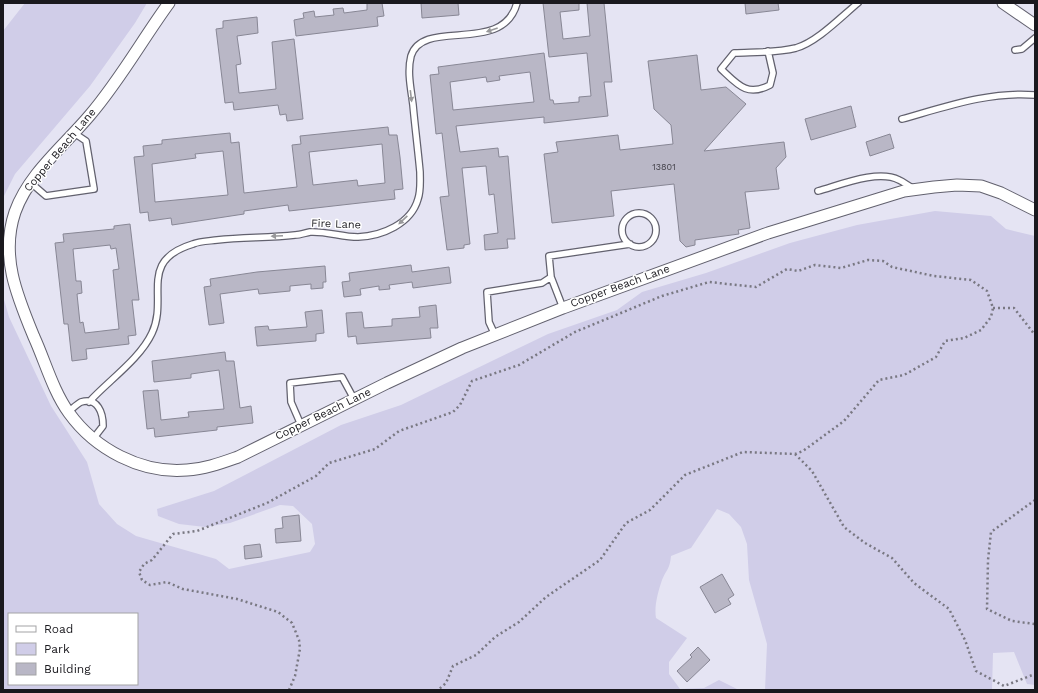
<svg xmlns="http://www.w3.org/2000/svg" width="1038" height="693" font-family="'Work Sans',sans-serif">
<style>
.green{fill:#d0cde8;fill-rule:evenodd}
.building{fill:#b9b7c6;stroke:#888795;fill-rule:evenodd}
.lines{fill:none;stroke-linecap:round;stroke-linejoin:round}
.lane-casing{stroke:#62616e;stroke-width:8}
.street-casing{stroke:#62616e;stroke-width:13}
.path{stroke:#797882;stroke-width:2.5;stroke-dasharray:2 3;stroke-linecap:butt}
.lane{stroke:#fff;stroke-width:5.5}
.street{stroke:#fff;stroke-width:11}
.oneway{fill:#98989a}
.labels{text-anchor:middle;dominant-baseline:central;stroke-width:3;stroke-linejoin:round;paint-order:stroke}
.number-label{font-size:9px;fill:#424048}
.street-label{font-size:11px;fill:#1a191e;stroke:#fff}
</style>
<rect width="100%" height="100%" fill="#e5e4f3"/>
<path class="green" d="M25,3h122l-12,20 -45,63 -75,88 -12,24v-167z
M935,211l56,5 15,13 29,7v449l-8,-1 -13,-32 -21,1 -1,37h-227l2,-46 -18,-64 -2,-36 -6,-17 -12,-13 -12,-5 -26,39 -20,8c-1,13 -5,14 -9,24 -4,12 -8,26 -6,38l31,20 -18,24v12l11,15 24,-1 15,-8 20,10h-736v-394l6,21 42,89 36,56 12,42 18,20 19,12 80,23 13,10 81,-17 5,-8 -3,-20 -19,-18 -13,-1 -50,18 -25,4 -26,-3 -21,-8 -1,-7 57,-18 127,-66 60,-20 147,-71 69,-24 25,-18 64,-19 84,-30 67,-18zM9,614h128v70h-128z"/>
<path class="building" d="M367,3h15l2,13 -7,1 1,9 -82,10 -2,-16 10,-2 -1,-5 11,-2 1,6 19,-2 -1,-6 10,-1 1,5 23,-3z
M421,3h37l1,12 -37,3z
M543,3h36v7l-19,2 3,27 27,-3 -3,-33h17l8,79h-8l4,34 -64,7v-6l-88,9 4,26 38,-4 1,9 9,-1 7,83h-8l1,9 -23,2 -1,-15 14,-2 -4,-39 -5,1 -3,-29 -24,2 8,76 -6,1v3l-17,2 -7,-53 9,-1 -7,-63 -6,1 -6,-59 9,-1 -1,-7 106,-14 6,47h3l1,4 25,-2v-5l12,-1 -4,-43 -38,4zM530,72l4,30 -81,8 -3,-28 36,-5 1,5 13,-2 -1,-4z
M745,3h33l1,7 -33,4z
M257,17l1,16 -21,3 4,28 -5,1 3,28 37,-4 -4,-47 22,-3 9,80 -16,2 -1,-7 -6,1 -2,-10 -44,5 -1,-8 -8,1 -9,-74 7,-1v-7z
M697,55l4,35 25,-3 20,17 -42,47 80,-9 2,15 -10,11 3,21 -34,3 5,36 -12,2 1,4 -44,6v5l-9,2 -6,-6 -6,-57 -63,7 3,25 -62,7 -8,-69 14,-2 -2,-10 62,-7 2,15 53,-6 -2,-19 -17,-16 -6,-48z
M851,106l5,21 -45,13 -6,-21z
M388,127l1,8h8l3,22 3,32 -9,1 1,9 -106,12 -1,-6 -44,6v3l-72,11 -1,-7 -22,3 -1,-9 -8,1 -6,-56 10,-1 -1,-10 19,-2v-4l68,-7 1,10 8,-1 5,51 53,-6 -5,-42 9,-1 -1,-8zM382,144l3,39 -27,3 -1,-6 -44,5 -4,-33zM223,151l5,44 -73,7 -3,-38 44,-6 -1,-4z
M890,134l4,14 -24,8 -4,-14z
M130,224l9,76h-7l4,35 -8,1 1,8 -43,5 1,10 -15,2 -4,-37h-4l-9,-81 9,-1 -1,-8 51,-5v-3zM110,245l1,4 5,-1 3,21 -6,1 6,59 -34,4 -2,-11 -3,1 -3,-29 5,-1 -1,-12h-5l-3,-32z
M411,265l1,7 37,-5 2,16 -38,5 -1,-6 -23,3 1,4 -11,1v-4l-19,3 1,6 -17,2 -2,-15 8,-1 -1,-8z
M325,266l1,16h-3v6l-12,1v-5l-21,2v5l-31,3 -1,-5 -38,5 4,29 -15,2 -5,-38 7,-1 -1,-7 47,-7z
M436,305l2,23h-8l1,10 -74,6 -1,-8 -8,1 -2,-24 16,-1 2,16 28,-2v-7l28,-2 -1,-10z
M322,310l2,23 -8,1v7l-59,5 -2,-19 13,-1 1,4 38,-3 -2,-15z
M225,352l1,9h8l6,47 11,-2 2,17 -36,4v3l-62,7 -1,-9 -7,1 -4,-38 15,-1 3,30 28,-3 -1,-5 36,-3 -5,-39 -28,4v4l-37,4 -2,-21z
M299,515l2,26 -25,2 -1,-14 8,-1 -1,-11z
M260,544l2,13 -17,2 -1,-13z
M722,574l12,21 -6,4 3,5 -16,9 -15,-26z
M698,647l12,13 -23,22 -10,-11 15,-14 -2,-2z"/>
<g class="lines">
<defs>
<path id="lane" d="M1015,50l7,-1 13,-11
M768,51l5,22 -3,12c-23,12 -32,0 -49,-16l13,-16c20,-1 42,0 62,-5 21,-6 45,-31 62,-45
M902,119c43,-12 88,-28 133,-24
M31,183l15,13 48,-7 -8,-48 -12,-8
M818,191c22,-6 60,-22 81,-11 5,2 9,6 14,8
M622 230a17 17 0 1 1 34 0a17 17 0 1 1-34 0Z
M551,277l-2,-21 81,-12
M495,335l-6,-13 -2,-30 55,-9 9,-6 12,31
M89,402c19,-21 51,-43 63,-69 17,-36 -15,-72 41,-89 7,-3 16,-3 24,-4 26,-3 52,-2 78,-5 5,0 10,-2 15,-3 16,-1 32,5 48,5 24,-1 53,-13 60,-38 3,-9 2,-18 2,-27 -2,-22 -5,-45 -7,-67 -2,-16 -6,-33 -2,-49 12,-39 92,0 106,-53
M68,412c4,-3 9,-8 13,-10 17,-5 22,11 22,24l-10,13
M301,425l-10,-23 -1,-19 52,-6 12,22"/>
<path id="street" d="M169,3c-27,37 -49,77 -79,112 -26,31 -61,58 -75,97 -15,44 2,84 19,125 11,24 19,54 35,76 26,36 72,61 118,57 18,-1 34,-7 51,-13l149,-74 75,-35 101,-40 205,-75 136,-42 30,-4 23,-2 24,1 20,7 34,17
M1003,3l32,22"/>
</defs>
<use href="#lane" class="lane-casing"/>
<use href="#street" class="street-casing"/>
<path class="path" d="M993,308h21l21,27
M795,454l17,17 32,56 21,16 27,15 22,25 35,26 16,31 11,31 28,15 31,-12
M1035,500l-44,32 -3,28 -1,49 25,12 23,3
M289,690l6,-14 5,-27 -1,-9 -7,-17 -14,-11 -41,-13 -54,-10 -16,-7 -17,3 -8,-5 -3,-8 5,-8 8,-4 21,-26 24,-3 70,-28 49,-27 13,-13 46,-14 24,-18 54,-19 7,-7 12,-24 47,-16 56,-33 87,-36 47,-14 47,5 31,-18 11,2 17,-6 26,3 27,-8 15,1 9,6 42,9 37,4 16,11 6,17 -2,9 -10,13 -17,8 -19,3 -9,16 -32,18 -25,5 -35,41 -41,30 -8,3 -52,-2 -58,23 -35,35 -24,13 -26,37 -54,37 -27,25 -24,15 -19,18 -23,11 -7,17 -8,7"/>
<use href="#lane" class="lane"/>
<use href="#street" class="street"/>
</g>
<defs><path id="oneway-solid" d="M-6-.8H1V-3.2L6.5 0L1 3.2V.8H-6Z"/></defs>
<g class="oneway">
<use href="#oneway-solid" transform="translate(492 30) rotate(161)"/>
<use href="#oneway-solid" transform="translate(411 96) rotate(83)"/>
<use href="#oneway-solid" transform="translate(403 220) rotate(137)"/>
<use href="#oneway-solid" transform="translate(277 236) rotate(178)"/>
</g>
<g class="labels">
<g class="number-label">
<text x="664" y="167">13801</text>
</g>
<g class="street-label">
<text transform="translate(60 150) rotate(-50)">Copper Beach Lane</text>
<text transform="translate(336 224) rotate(2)">Fire Lane</text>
<text transform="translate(620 286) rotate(-20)">Copper Beach Lane</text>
<text transform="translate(323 414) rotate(-26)">Copper Beach Lane</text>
</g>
</g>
<rect width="1038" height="693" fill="none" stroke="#1a191e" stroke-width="8"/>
<rect x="8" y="613" width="130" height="72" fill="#ffffff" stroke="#a3a3a5"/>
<rect x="16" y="626" width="20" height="6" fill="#ffffff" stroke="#a3a3a5"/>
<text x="44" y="633" font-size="12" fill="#1a191e">Road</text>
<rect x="16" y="643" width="20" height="12" fill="#d0cde8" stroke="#a3a3a5"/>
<text x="44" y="653" font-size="12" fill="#1a191e">Park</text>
<rect x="16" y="663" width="20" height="12" fill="#b9b7c6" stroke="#a3a3a5"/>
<text x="44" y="673" font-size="12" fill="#1a191e">Building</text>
</svg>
